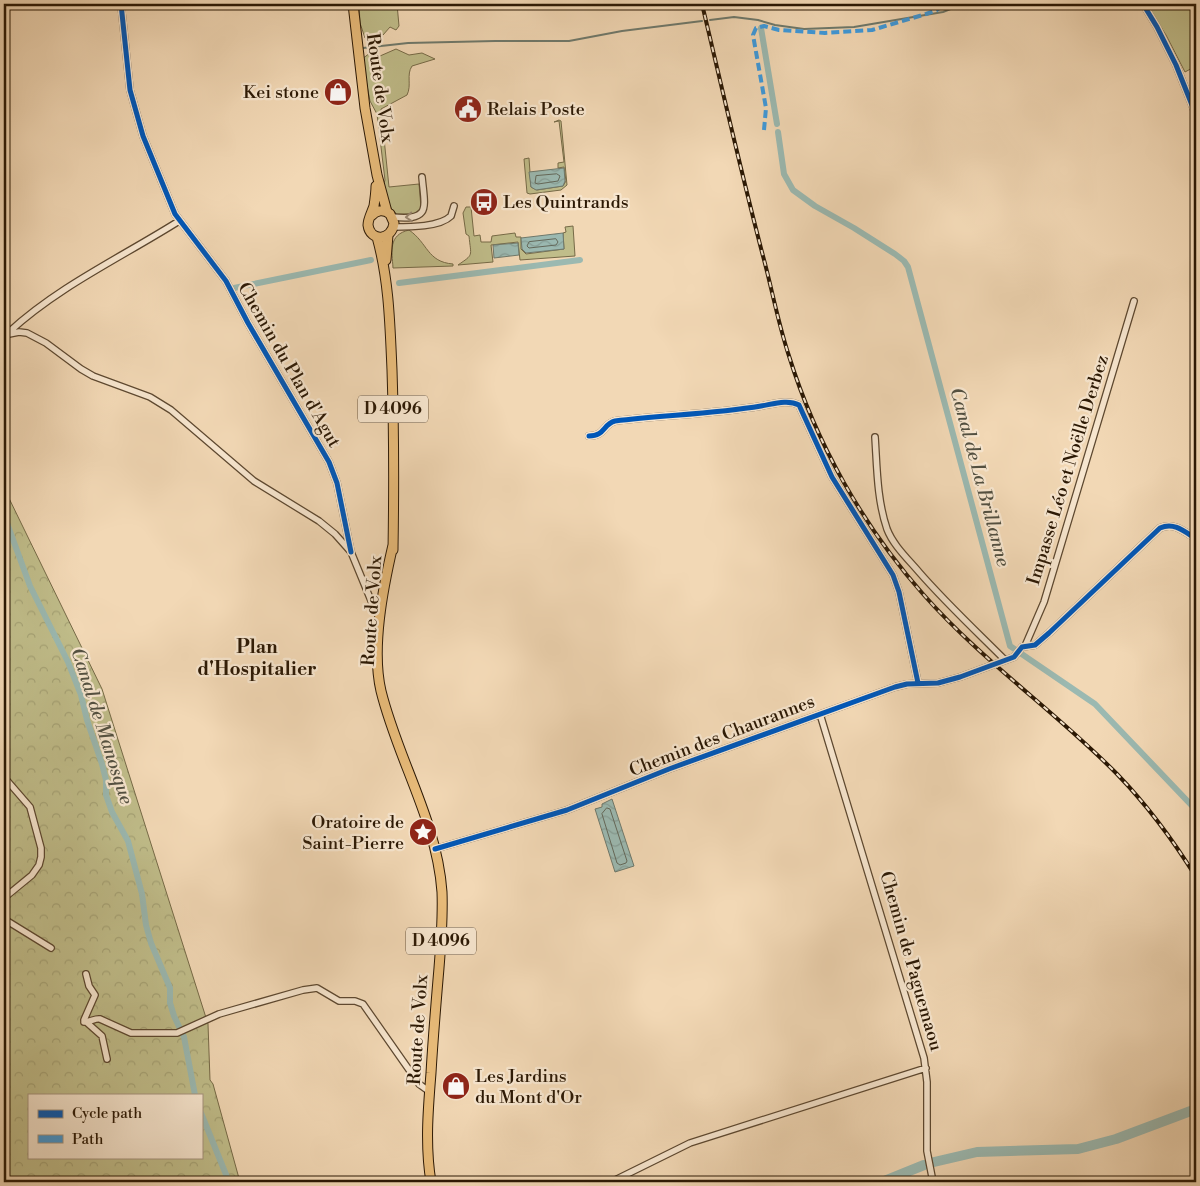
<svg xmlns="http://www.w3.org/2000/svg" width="1200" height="1186" font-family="'Libre Bodoni',serif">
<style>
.green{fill:#c0bd8a;stroke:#766a47}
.forest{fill:url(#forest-crowns);stroke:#766a47;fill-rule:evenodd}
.water{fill:url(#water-waves);stroke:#6e796c}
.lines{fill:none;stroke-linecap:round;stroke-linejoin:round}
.shore{stroke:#63685a;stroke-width:1}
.stream{stroke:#6e796c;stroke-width:2}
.canal{stroke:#9bb9b1;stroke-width:6}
.river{stroke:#9bb9b1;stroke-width:10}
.street-casing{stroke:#5d4830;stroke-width:8}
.primary-casing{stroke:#2b1804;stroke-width:11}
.street{stroke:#f7e6cf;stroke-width:5.5}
.primary{stroke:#e9bc7a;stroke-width:9}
.rail-casing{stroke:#2b1804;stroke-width:4}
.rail{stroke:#f7e6cf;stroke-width:2;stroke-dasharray:5.5;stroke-linecap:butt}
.quiet{stroke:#3d9add;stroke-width:4;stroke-dasharray:8 4;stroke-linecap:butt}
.cycleway-casing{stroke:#f7e6cf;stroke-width:8}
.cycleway{stroke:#0057b8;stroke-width:5}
.oneway{stroke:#9b8974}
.labels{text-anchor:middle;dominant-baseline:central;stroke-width:4.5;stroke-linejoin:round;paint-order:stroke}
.shield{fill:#f7e6cf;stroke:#685641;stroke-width:1}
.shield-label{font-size:16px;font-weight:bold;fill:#2b1804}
.street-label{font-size:18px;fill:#2b1804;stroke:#f7e6cf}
.poi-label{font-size:18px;fill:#2b1804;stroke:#f7e6cf;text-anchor:start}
.water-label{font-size:19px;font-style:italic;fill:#525041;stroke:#f7e6cf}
.neighbourhood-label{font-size:19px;font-weight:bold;fill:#2b1804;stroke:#f7e6cf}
</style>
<defs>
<pattern id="forest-crowns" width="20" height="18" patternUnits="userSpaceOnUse" patternTransform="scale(1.25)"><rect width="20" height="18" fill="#c0bd8a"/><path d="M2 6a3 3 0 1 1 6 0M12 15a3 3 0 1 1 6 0" fill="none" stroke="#a5a275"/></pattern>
<pattern id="water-waves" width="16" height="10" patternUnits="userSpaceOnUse" patternTransform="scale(1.25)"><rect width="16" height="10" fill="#9bb9b1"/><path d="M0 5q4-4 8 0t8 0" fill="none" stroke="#869e97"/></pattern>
</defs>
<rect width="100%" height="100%" fill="#f2d8b5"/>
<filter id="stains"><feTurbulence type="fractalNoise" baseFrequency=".004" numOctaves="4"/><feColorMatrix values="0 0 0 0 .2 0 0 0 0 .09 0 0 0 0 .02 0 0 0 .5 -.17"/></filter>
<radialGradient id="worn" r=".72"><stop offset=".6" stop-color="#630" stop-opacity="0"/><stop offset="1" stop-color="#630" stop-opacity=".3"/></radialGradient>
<path class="green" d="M359,4h17l1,2 20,-2 2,22 -3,4 -6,-3 -7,8 -18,3 -5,-15z
M1146,4h50v62l-11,6 -19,-37z
M396,49l13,6 13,-2 13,6 -23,7c-6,9 0,19 -5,29l-26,14 8,78 30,-3 2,24 -7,6h-17c-10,-8 -16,-22 -12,-34l-8,-66 -7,-13 -8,-42 8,-6 10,3z
M559,120l2,1 6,64 -6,5 -31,4 -3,-1 -3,-34 5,-1 2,29 6,3 26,-4 3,-5 -2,-14 -6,1v-5l6,-1 -5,-41 -5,1z
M466,207h5l3,29 6,-1 1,7h10l1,-6 23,-3 1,4h5v12l5,5 38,-5 -1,-16 3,-1 -1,-5 8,-1 2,30 -55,4 -2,-18 -27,3 2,17 -35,3c16,-11 13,-8 11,-29l-3,-2 -3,-21z
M409,230c19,13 18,32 44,34v2l-60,2c-1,-17 -5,-33 16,-38z"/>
<path class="forest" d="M4,488l98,201 106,335 2,56 3,4 27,98h-236zM29,1095h172v62h-172z"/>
<path class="water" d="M564,168l1,13 -2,5 -27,4 -5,-3 -2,-15z
M563,233l1,16 -38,4 -4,-4 -1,-11z
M518,243l1,12 -25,3 -1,-13z
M612,799l22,67 -19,6 -20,-63 7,-2v-3z"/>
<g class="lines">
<path class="shore" d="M557,174l3,2 -2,5 -20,3 -3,-1 1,-7z
M556,239l2,3 -2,3 -27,3 -2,-2 2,-4z
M607,808l3,1 17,52 -1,2 -6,2 -3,-2 -15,-49z"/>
<path class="stream" d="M710,20l24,-3 24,3 17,5 29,4 50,-2 89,-15 20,-8
M363,48l45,-5 87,-2h74l53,-10 80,-10"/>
<path class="canal" d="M761,28l16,96
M778,132l6,42 9,16 22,16 39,22 41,26 9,7 4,6 102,379 85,58 101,106
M399,283l181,-23
M234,288l137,-28
M4,515l26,71 38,76 13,33 6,25 15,44 4,16v15l6,17 16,29 14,53 4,31 5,18 19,45v15l4,13 10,21 11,58
M201,1113l28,69"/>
<path class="river" d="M934,1162l43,-10 101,-3 38,-10 80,-30
M882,1182l42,-17"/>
<defs>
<path id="street" d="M121,4l9,86 13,46 32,78 51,67 22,42 81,139 8,21 14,69
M1143,4l14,23 19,38 20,50
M392,217c39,4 33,-8 30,-40
M394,227c16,0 46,0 57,-11l3,-10
M9,332c50,-46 113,-75 170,-111
M4,335l15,-3 8,1 19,10 35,26 12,7 57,21 21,13 83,71 65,40 16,13 16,18 21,51 9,10
M589,436c16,0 14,-12 26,-15 49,-6 98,-7 146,-15 12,-2 27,-7 38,-1l33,72 61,98 6,17 19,91
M875,437c2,30 2,63 12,92 6,16 21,30 32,43 27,31 57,59 86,88
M1025,646l19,-44 90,-301
M820,714l104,344 3,24v69l6,31
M4,777l26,30 11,41v9l-2,8 -7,10 -28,23
M435,849l132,-39 102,-41 226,-82 12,-3 31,-1 22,-6 54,-20 8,-10 13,-2 14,-12 111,-105c14,-6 24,3 36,11
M4,919l47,29
M86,974l3,12 6,9 -11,25 18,16 5,23
M84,1022c7,0 11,-4 16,-3l31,14h46l42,-19 84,-24 14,-2 22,13h16l8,3 56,80 11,8
M611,1182l79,-39 236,-75"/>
<path id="primary" d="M353,4l12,104 12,67 10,37
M371,216c6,-6 12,-7 19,-2l4,9c-2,18 -24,19 -26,2 0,-6 4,-13 6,-19 1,-7 2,-14 2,-20
M377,237c12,43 13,88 15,133 2,60 2,120 1,180
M386,260l2,-25
M393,545c-10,43 -22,103 -12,146 17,69 56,130 61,201 1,25 -1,51 -3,76 -3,35 -6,70 -8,105 -3,37 -6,73 0,109"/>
</defs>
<use href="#street" class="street-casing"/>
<use href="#primary" class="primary-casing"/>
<use href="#street" class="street"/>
<use href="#primary" class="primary"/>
<defs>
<path id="rail" d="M702,4c20,84 39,168 61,252 9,33 15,67 26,100 27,87 74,170 134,238 59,67 132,117 194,180 30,31 56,66 79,103"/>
</defs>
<use href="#rail" class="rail-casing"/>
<use href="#rail" class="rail"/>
<path class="quiet" d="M764,130l2,-22 -13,-73 3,-7 8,-2 15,4 46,3 47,-3 54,-16 11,-4 8,-6"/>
<defs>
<path id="cycleway" d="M121,4l9,86 13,46 32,78 51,67 22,42 81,139 8,21 14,69
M1143,4l14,23 19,38 20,50
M589,436c16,0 14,-12 26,-15 49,-6 98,-7 146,-15 12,-2 27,-7 38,-1l33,72 61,98 6,17 19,91
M435,849l132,-39 102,-41 226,-82 12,-3 31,-1 22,-6 54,-20 8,-10 13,-2 14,-12 111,-105c14,-6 24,3 36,11"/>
</defs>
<use href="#cycleway" class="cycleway-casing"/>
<use href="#cycleway" class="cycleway"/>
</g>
<defs><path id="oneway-chevron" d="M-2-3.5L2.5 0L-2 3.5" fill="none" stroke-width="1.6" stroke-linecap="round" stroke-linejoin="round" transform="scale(1.25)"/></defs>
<use class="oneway" href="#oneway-chevron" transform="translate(409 217) rotate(176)"/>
<defs>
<symbol id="shop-disc" viewBox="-11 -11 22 22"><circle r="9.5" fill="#8f2418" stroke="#f7e6cf"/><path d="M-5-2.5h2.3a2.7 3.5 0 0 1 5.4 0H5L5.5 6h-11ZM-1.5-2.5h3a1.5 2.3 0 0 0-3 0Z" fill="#fff"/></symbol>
<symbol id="civic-disc" viewBox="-11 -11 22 22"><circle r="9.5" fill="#8f2418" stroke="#f7e6cf"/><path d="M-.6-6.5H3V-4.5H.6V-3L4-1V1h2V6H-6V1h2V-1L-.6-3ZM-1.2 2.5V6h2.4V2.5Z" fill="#fff"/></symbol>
<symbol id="bus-disc" viewBox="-11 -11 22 22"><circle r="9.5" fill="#8f2418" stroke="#f7e6cf"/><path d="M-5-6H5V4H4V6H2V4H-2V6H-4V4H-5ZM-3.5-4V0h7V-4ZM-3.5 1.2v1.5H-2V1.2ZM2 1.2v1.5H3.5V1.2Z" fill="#fff"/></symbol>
<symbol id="sight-disc" viewBox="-11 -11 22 22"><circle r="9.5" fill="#8f2418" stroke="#f7e6cf"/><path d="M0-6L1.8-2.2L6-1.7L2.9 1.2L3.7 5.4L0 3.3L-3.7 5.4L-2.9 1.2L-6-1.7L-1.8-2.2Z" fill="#fff"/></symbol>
</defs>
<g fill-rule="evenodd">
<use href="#shop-disc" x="322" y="76" width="32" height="32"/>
<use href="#civic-disc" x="452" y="93" width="32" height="32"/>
<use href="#bus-disc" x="468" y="186" width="32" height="32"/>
<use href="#sight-disc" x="407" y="816" width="32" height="32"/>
<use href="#shop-disc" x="440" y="1070" width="32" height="32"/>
</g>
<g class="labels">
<g class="shield">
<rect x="358" y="395.5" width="70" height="27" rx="4"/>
<rect x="406" y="927.5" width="70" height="27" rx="4"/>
</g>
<g class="shield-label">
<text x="393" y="409">D 4096</text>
<text x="441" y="941">D 4096</text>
</g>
<g class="street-label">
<text transform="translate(380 88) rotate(82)">Route de Volx</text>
<text transform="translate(289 365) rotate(60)">Chemin du Plan d'Agut</text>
<text transform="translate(1068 470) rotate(-73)">Impasse Léo et Noëlle Derbez</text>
<text transform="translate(372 611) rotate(-86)">Route de Volx</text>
<text transform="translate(722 736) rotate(-21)">Chemin des Chaurannes</text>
<text transform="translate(911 961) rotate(74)">Chemin de Paguemaou</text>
<text transform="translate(418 1030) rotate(-86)">Route de Volx</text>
</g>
<g class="poi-label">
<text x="319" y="92" text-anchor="end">Kei stone</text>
<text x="487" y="109">Relais Poste</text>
<text x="503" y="202">Les Quintrands</text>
<text x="404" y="822" text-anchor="end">Oratoire de<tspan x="404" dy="21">Saint-Pierre</tspan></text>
<text x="475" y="1076">Les Jardins<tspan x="475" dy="21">du Mont d'Or</tspan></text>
</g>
<g class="water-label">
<text transform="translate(980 477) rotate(75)">Canal de La Brillanne</text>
<text transform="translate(102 726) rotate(72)">Canal de Manosque</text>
</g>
<g class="neighbourhood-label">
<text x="257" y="647">Plan<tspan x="257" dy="22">d'Hospitalier</tspan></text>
</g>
</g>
<rect width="1200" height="1186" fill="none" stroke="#f2d8b5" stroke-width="20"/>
<rect x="5" y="5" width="1190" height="1176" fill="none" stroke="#2b1804" stroke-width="2.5"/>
<rect x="10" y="10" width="1180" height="1166" fill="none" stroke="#2b1804"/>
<rect x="28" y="1094" width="175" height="65" fill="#f7e6cf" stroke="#a5947e"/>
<rect x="38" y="1110" width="25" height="8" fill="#0057b8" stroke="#a5947e"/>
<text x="72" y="1118" font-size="15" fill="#2b1804">Cycle path</text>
<rect x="38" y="1135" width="25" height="8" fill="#3d9add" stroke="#a5947e"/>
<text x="72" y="1144" font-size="15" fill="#2b1804">Path</text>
<rect width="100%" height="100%" filter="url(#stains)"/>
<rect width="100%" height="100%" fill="url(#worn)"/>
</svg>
